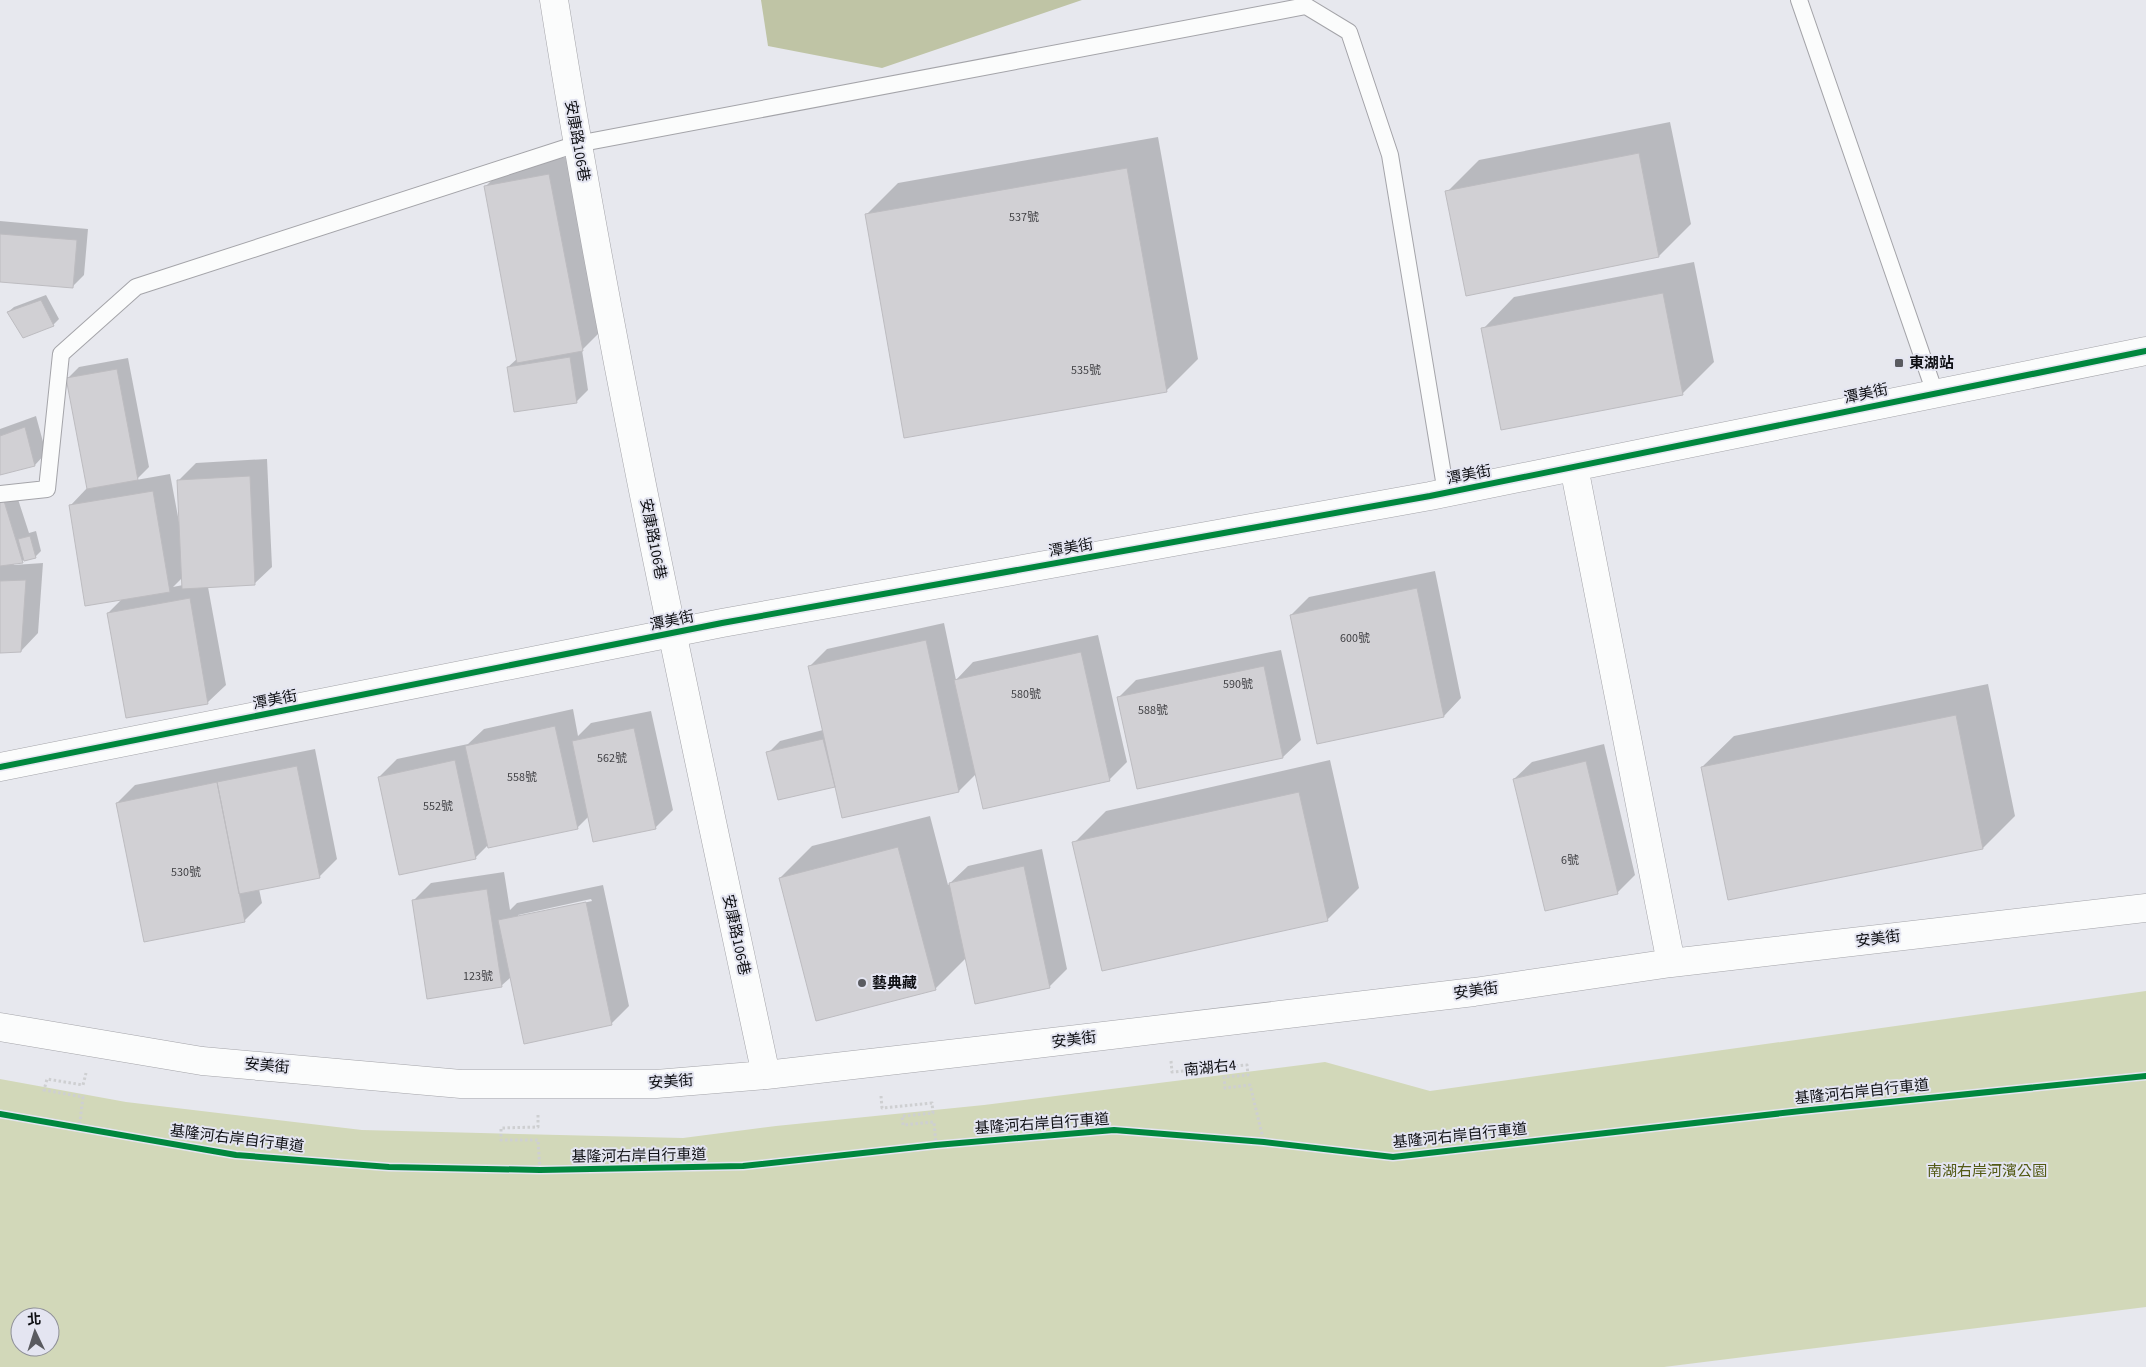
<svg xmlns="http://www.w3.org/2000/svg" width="2146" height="1367" font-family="'Source Sans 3','Noto Sans TC',sans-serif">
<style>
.green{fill:#d2d8b9;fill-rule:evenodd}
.forest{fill:#bfc4a5}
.shadow{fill:#0003;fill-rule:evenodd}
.building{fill:#d1d0d4;stroke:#bdbcc0}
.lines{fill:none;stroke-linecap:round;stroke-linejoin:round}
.lane-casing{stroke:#a4a4a9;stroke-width:18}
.street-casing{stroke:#a4a4a9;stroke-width:29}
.path{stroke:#cecfd1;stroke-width:3;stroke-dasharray:2.5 2.5;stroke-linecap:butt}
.lane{stroke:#fbfcfc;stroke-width:16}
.street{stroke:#fbfcfc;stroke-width:28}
.cycleway-casing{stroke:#e4e5f1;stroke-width:9}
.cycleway{stroke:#00873e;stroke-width:6}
.poi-dot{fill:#5a5b60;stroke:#e4e5f1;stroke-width:2}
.labels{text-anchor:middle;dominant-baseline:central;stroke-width:4;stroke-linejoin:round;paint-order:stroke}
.number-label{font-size:12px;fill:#404044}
.street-label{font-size:15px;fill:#0e0f13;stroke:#e4e5f1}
.poi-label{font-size:15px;font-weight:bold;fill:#0e0f13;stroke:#e4e5f1;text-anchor:start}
.park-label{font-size:15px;fill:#535a15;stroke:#e4e5f1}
</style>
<rect width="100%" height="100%" fill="#e7e8ee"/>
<path class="green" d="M2146,991v316l-482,60h-1664v-288l126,23 236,28 321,8 93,-12 208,-21 341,-43 105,29zM20,1317h30v30h-30z"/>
<path class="forest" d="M761,0h321l-200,68 -114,-22z"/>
<path class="shadow" d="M1670,122l21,102 -32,32 -212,-64 32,-32z
M1158,137l40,222 -32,32 -300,-176 32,-32z
M567,157l33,175 -18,18 6,40 -12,12 -68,-35 10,-9 -33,-171 18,-18z
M0,221l88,8 -4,46 -11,11 -73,-5z
M1694,262l20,100 -32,32 -199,-65 31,-32z
M46,295l13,24 -6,6 -45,-13 6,-5z
M128,358l21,109 -13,13 34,-6 9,48h1l-2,-41 18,-18 71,-4 5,108 -18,17 -46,3 18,98 -18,17 -81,15 -19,-104 14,-14 -52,-93 18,-19 -21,-108 12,-12zM183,577v8l-10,2z
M36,416l10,37 -11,12 -35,9v-45z
M15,490l14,43 7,-2 5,20 -6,6 -22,6 1,2 29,-2 -5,70 -17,18 -21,1v-160z
M1435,571l26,127 -17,18 -126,26 -27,-127 18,-18z
M944,623l12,57 17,-18 125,-27 29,127 -18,18 -133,-6 -17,17 -124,-7 -1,2 -66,-33 12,-12 43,-11 -14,-63 18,-18z
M1281,650l20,90 -18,17 -145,31 -20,-90 18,-18z
M1988,684l27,132 -32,32 -254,51 -27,-132 32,-31z
M573,709l5,27 13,-13 60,-12 22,99 -18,18 -66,-12 -12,12 -89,17 -13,13 -96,-81 18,-18 71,-15 16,-15z
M1604,744l31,131 -18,18 -103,-114 18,-17z
M315,749l22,110 -18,18 -60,12 3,14 -18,18 -127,-118 18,-18z
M1330,760l29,128 -32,32 -253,-77 32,-32z
M930,816l18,69 20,-19 74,-17 25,120 -17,17 -84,-28 -31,31 -155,-111 32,-32z
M504,872l6,38 7,-7 86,-18 26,121 -18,18 -100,-47 -10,9 -88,-85 18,-18zM591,899l1,2 -74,16v-2z"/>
<path class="building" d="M1639,153l20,104 -193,39 -21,-105z
M1127,168l40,224 -263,46 -39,-224z
M549,174l34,177 -66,12 -33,-177z
M0,234l77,6 -4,48 -73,-6z
M1663,293l20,102 -182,35 -20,-102z
M41,300l13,26 -31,12 -16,-26z
M570,357l7,46 -63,9 -7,-45z
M117,369l21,111 -51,9 -21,-111z
M25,427l10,39 -35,9v-39z
M250,476l5,109 -73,4 -5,-109z
M153,491l17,101 -85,14 -16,-101z
M0,501h4l19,62 -23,3z
M30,536l6,22 -12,3 -6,-22z
M26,580l-5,72 -21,1v-72z
M1417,588l27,129 -127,27 -27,-129z
M190,598l18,106 -82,14 -19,-105z
M926,640l33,152 -117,26 -34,-152z
M1081,652l29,129 -127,28 -29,-129z
M1264,666l19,92 -146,31 -20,-92z
M1956,715l27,134 -255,51 -27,-133z
M555,726l23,103 -90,19 -23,-102z
M634,728l22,101 -63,13 -21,-101z
M823,739l12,48 -57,13 -12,-48z
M455,760l21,99 -77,16 -21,-98z
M1586,761l32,133 -73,17 -32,-132z
M297,766l23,112 -81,16 -22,-112z
M217,782l28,140 -101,20 -28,-139z
M1299,792l29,129 -226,50 -30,-129z
M898,847l38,143 -120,31 -37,-143z
M1024,866l26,122 -75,16 -26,-121z
M487,889l15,98 -75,12 -15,-99z
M586,902l26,123 -88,19 -26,-124z"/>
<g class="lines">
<defs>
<path id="lane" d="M1799,0l136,393
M0,494l47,-5 14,-135 75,-67 441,-143 729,-138 43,26 41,123 56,338"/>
<path id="street" d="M554,0c57,361 136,718 212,1075
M1574,467l97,496
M0,767l722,-144 708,-127 716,-145
M0,1027l202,34 259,23h195l110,-9 253,-29 455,-54 197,-29 475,-55"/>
</defs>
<use href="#lane" class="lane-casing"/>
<use href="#street" class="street-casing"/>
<path class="path" d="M1171,1061l1,11 75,-7 1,10 -24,2 1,11 25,-3 14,57
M881,1096l1,12 50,-5 1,10 -31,3 1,9 31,-3 2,23
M538,1115v12l-37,1v12h37l2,30
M79,1129l4,-32 -39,-7 3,-11 36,6 3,-12"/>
<use href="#lane" class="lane"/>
<use href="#street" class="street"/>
<defs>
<path id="cycleway" d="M0,767l722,-144 708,-127 716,-145
M0,1114l236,41 153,12 151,3 203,-4 193,-21 178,-15 150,12 129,15 408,-46 345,-35"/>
</defs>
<use href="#cycleway" class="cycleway-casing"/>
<use href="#cycleway" class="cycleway"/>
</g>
<g class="poi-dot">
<rect x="1894" y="358" width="10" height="10" rx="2.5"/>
<circle cx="862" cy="983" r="5"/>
</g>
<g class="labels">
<g class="number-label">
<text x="1024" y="217">537號</text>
<text x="1086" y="370">535號</text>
<text x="1355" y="638">600號</text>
<text x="1238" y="684">590號</text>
<text x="1026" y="694">580號</text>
<text x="1153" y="710">588號</text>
<text x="612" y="758">562號</text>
<text x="522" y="777">558號</text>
<text x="438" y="806">552號</text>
<text x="1570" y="860">6號</text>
<text x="186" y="872">530號</text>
<text x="478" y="976">123號</text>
</g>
<g class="street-label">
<text transform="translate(577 141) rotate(80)">安康路106巷</text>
<text transform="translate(1866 394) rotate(-12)">潭美街</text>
<text transform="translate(1469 475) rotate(-11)">潭美街</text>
<text transform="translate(653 539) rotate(79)">安康路106巷</text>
<text transform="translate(1071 548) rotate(-10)">潭美街</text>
<text transform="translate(672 621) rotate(-12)">潭美街</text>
<text transform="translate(275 700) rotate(-11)">潭美街</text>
<text transform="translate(736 935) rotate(78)">安康路106巷</text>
<text transform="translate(1878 939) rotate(-7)">安美街</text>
<text transform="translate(1476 991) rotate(-8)">安美街</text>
<text transform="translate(1074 1040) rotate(-7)">安美街</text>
<text transform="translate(267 1066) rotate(5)">安美街</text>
<text transform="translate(1210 1068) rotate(-6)">南湖右4</text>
<text transform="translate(671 1082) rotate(-4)">安美街</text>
<text transform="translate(1862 1092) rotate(-6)">基隆河右岸自行車道</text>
<text transform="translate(1042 1124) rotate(-4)">基隆河右岸自行車道</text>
<text transform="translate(1460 1136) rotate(-6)">基隆河右岸自行車道</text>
<text transform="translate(237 1139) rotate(7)">基隆河右岸自行車道</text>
<text transform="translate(639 1156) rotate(-1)">基隆河右岸自行車道</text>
</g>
<g class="poi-label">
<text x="1909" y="363">東湖站</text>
<text x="872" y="983">藝典藏</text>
</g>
<g class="park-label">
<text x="1987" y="1171">南湖右岸河濱公園</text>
</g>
</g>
<g transform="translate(35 1332) rotate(356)"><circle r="24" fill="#e4e5f1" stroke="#8e8f98"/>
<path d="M0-4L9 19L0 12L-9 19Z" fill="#5a5b60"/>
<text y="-8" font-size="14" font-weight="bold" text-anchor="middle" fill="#0e0f13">北</text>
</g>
</svg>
